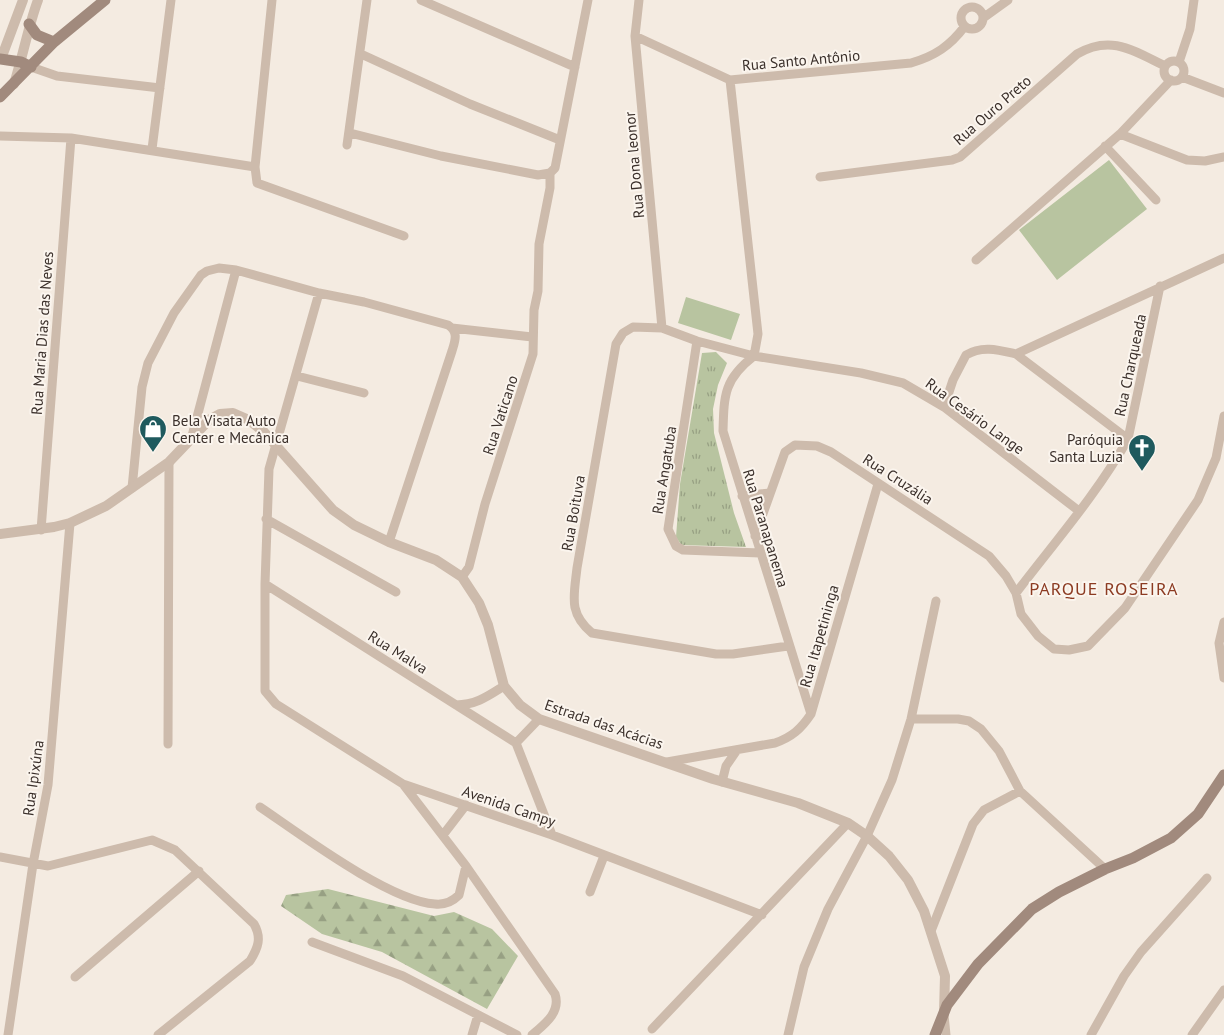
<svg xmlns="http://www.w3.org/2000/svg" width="1224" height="1035" font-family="'PT Sans',sans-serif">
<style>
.grass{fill:url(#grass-tufts)}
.forest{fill:url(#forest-firs)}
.pitch{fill:#b8c4a0}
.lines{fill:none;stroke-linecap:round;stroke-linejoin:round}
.minor{stroke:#cdbbac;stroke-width:9}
.tertiary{stroke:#cdbbac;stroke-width:10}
.secondary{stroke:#a18a7d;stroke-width:11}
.labels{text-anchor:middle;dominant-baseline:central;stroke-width:4;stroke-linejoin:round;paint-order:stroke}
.street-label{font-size:15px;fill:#3b302b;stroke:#fbf5ee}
.poi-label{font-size:15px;fill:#3b302b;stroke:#fbf5ee;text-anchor:start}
.quarter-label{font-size:18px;letter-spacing:1px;fill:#8c3b22;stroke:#fbf5ee}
</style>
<defs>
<pattern id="grass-tufts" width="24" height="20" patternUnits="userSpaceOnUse" patternTransform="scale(1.25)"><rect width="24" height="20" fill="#b8c4a0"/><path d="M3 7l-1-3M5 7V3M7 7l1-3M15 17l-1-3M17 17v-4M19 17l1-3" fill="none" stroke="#97a083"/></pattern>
<pattern id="forest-firs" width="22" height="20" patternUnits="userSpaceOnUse" patternTransform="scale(1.25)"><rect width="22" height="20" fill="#b8c4a0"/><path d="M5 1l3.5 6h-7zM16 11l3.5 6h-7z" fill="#97a083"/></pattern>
</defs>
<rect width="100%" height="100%" fill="#f4ebe1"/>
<path class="grass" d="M716,352l11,11 -9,22 -5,24 1,24 20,80 12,34 -65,-2 -5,-8 4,-53 22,-131z"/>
<path class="forest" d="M328,889l106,27 20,-4 38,17 26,27 -31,53 -105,-57 -60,-18 -41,-28 5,-11z"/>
<path class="pitch" d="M1109,160l38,49 -90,71 -38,-50z
M686,297l54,17 -9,26 -53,-17z"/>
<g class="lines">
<path class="minor" d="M272,0l-17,167 2,16 147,53
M421,0l154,67
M639,0l-4,36 27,292
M961 18a11 11 0 1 1 22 0a11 11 0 1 1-22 0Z
M983,18l25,-18
M635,36l95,44 181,-17c24,-7 39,-17 54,-37
M361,54l109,50 90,36
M1164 71a10 10 0 1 1 20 0a10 10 0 1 1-20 0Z
M1179,62l11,-33 4,-29
M31,67l26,9 103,12
M1182,77l42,16
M730,80l28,254 -4,22
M350,133l91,23 97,19 12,-2 5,-5 33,-168
M1120,134l67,26 18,1 19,-4
M0,136l71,2 184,29
M347,145l20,-145
M1105,146l51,54
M152,149l19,-149
M820,177l132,-17 8,-3 117,-103c34,-20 57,-3 88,12
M976,260l144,-126 51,-54
M319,293l-50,176 -4,115v107l11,13 127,80 149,51 210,80
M452,328l80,9
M697,341l-29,188 8,17 7,4 77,3
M1016,354l208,-96
M754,356c-30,23 -30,39 -31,75l88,283
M297,376l67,17
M944,407l9,-27 13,-25c16,-10 33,-5 50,-1l112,85
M192,436l44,-166
M132,488l10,-101 6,-24 26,-50 27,-38 6,-4 12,-3 17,2 83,23 45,9 84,23c11,7 7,16 4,26l-63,191
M742,496l28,-3
M266,519l130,73
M41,530l30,-392
M755,536l30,-84 10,-7 22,1 14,6 158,104 17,20 10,17 5,21 17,22 16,13 15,1 19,-4 37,-38 73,-108 18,-42 8,-42
M462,577l7,-10 16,-63 48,-150 1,-44 4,-19 1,-47 11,-56v-15
M265,584l251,159
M1016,593c38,-50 81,-99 112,-154l32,-153
M1224,622l-5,21 5,35
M788,646l-55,8h-17l-124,-21c-24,-20 -18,-37 -15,-65l39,-224 7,-11 10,-6 29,1 35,13 57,15 107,17 42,10 41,24 135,104
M456,705c20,0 32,-9 48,-19
M539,719l-23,24 36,92
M911,719h47l11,2 12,8 18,22 21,40 85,78
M168,744l1,-282
M667,762l108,-19c17,-6 26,-14 36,-29l67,-230
M722,782l4,-16 11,-16
M403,784l63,82 89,128c6,18 -10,30 -23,41
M260,807c40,27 129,94 175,97 9,1 18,-3 24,-9l7,-29
M443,835l23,-30
M0,857l48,9 104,-26 23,10 79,74c8,14 4,24 -4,37l-92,74
M590,892l14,-36
M931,931l42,-107 11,-14 36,-19
M312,942l91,34 114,59
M75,977l124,-106
M944,1015l2,20
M652,1029l196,-206
M8,1035l25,-171 15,-79 22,-262
M472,1035l6,-20
M788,1035l16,-68 24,-58 39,-73 25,-56 19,-61 25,-118
M1091,1035l33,-59 17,-24 66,-74
M1192,1035l32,-45"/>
<path class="tertiary" d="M1,59l22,-59
M14,84c9,-28 14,-57 24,-84
M0,534l54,-7 16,-4 36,-17 63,-44 40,-42 11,-6 13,-1 16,7 15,12 69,78 21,15 35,17 47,18 26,17 17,26 9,22 16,61 16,19 19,14 174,60 85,24 50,20 19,13 22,20 19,24 16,31 21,65 -1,37"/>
<path class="secondary" d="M29,24l8,11 17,7
M0,59l21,3 10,5
M0,97l54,-55 51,-42
M935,1035l12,-30 31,-41 54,-55 27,-17 46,-23 28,-11 38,-20 27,-24 26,-39"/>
</g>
<defs>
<symbol id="shop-pin" viewBox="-11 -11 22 30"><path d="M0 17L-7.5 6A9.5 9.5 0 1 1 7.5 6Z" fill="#1f5a5e" stroke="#fbf5ee"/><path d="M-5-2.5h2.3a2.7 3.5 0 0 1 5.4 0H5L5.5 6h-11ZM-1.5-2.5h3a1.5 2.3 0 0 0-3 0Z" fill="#fff"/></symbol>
<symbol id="church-pin" viewBox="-11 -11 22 30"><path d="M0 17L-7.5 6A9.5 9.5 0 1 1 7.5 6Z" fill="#1f5a5e" stroke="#fbf5ee"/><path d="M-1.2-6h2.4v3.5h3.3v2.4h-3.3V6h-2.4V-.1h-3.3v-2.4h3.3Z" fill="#fff"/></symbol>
</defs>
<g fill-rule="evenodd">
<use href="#shop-pin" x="137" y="413" width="32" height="43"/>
<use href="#church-pin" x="1126" y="432" width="32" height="43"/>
</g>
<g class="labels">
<g class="street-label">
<text transform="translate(801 60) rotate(-5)">Rua Santo Antônio</text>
<text transform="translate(992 110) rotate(-41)">Rua Ouro Preto</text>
<text transform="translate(634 165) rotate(-95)">Rua Dona leonor</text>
<text transform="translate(42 333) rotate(-86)">Rua Maria Dias das Neves</text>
<text transform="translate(1130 365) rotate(-78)">Rua Charqueada</text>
<text transform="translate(500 415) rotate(-72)">Rua Vaticano</text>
<text transform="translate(975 416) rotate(36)">Rua Cesário Lange</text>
<text transform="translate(664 470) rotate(-81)">Rua Angatuba</text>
<text transform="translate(898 479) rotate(33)">Rua Cruzália</text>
<text transform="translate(573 513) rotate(-80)">Rua Boituva</text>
<text transform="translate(766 528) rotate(73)">Rua Paranapanema</text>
<text transform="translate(819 636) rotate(-74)">Rua Itapetininga</text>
<text transform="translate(398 652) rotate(32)">Rua Malva</text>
<text transform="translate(604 724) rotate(19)">Estrada das Acácias</text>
<text transform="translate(33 778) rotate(-82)">Rua Ipixúna</text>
<text transform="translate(509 806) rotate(19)">Avenida Campy</text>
</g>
<g class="poi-label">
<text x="172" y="420">Bela Visata Auto<tspan x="172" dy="17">Center e Mecânica</tspan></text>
<text x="1123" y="439" text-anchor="end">Paróquia<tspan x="1123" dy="17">Santa Luzia</tspan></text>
</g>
<g class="quarter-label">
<text x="1104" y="588">PARQUE ROSEIRA</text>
</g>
</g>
</svg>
